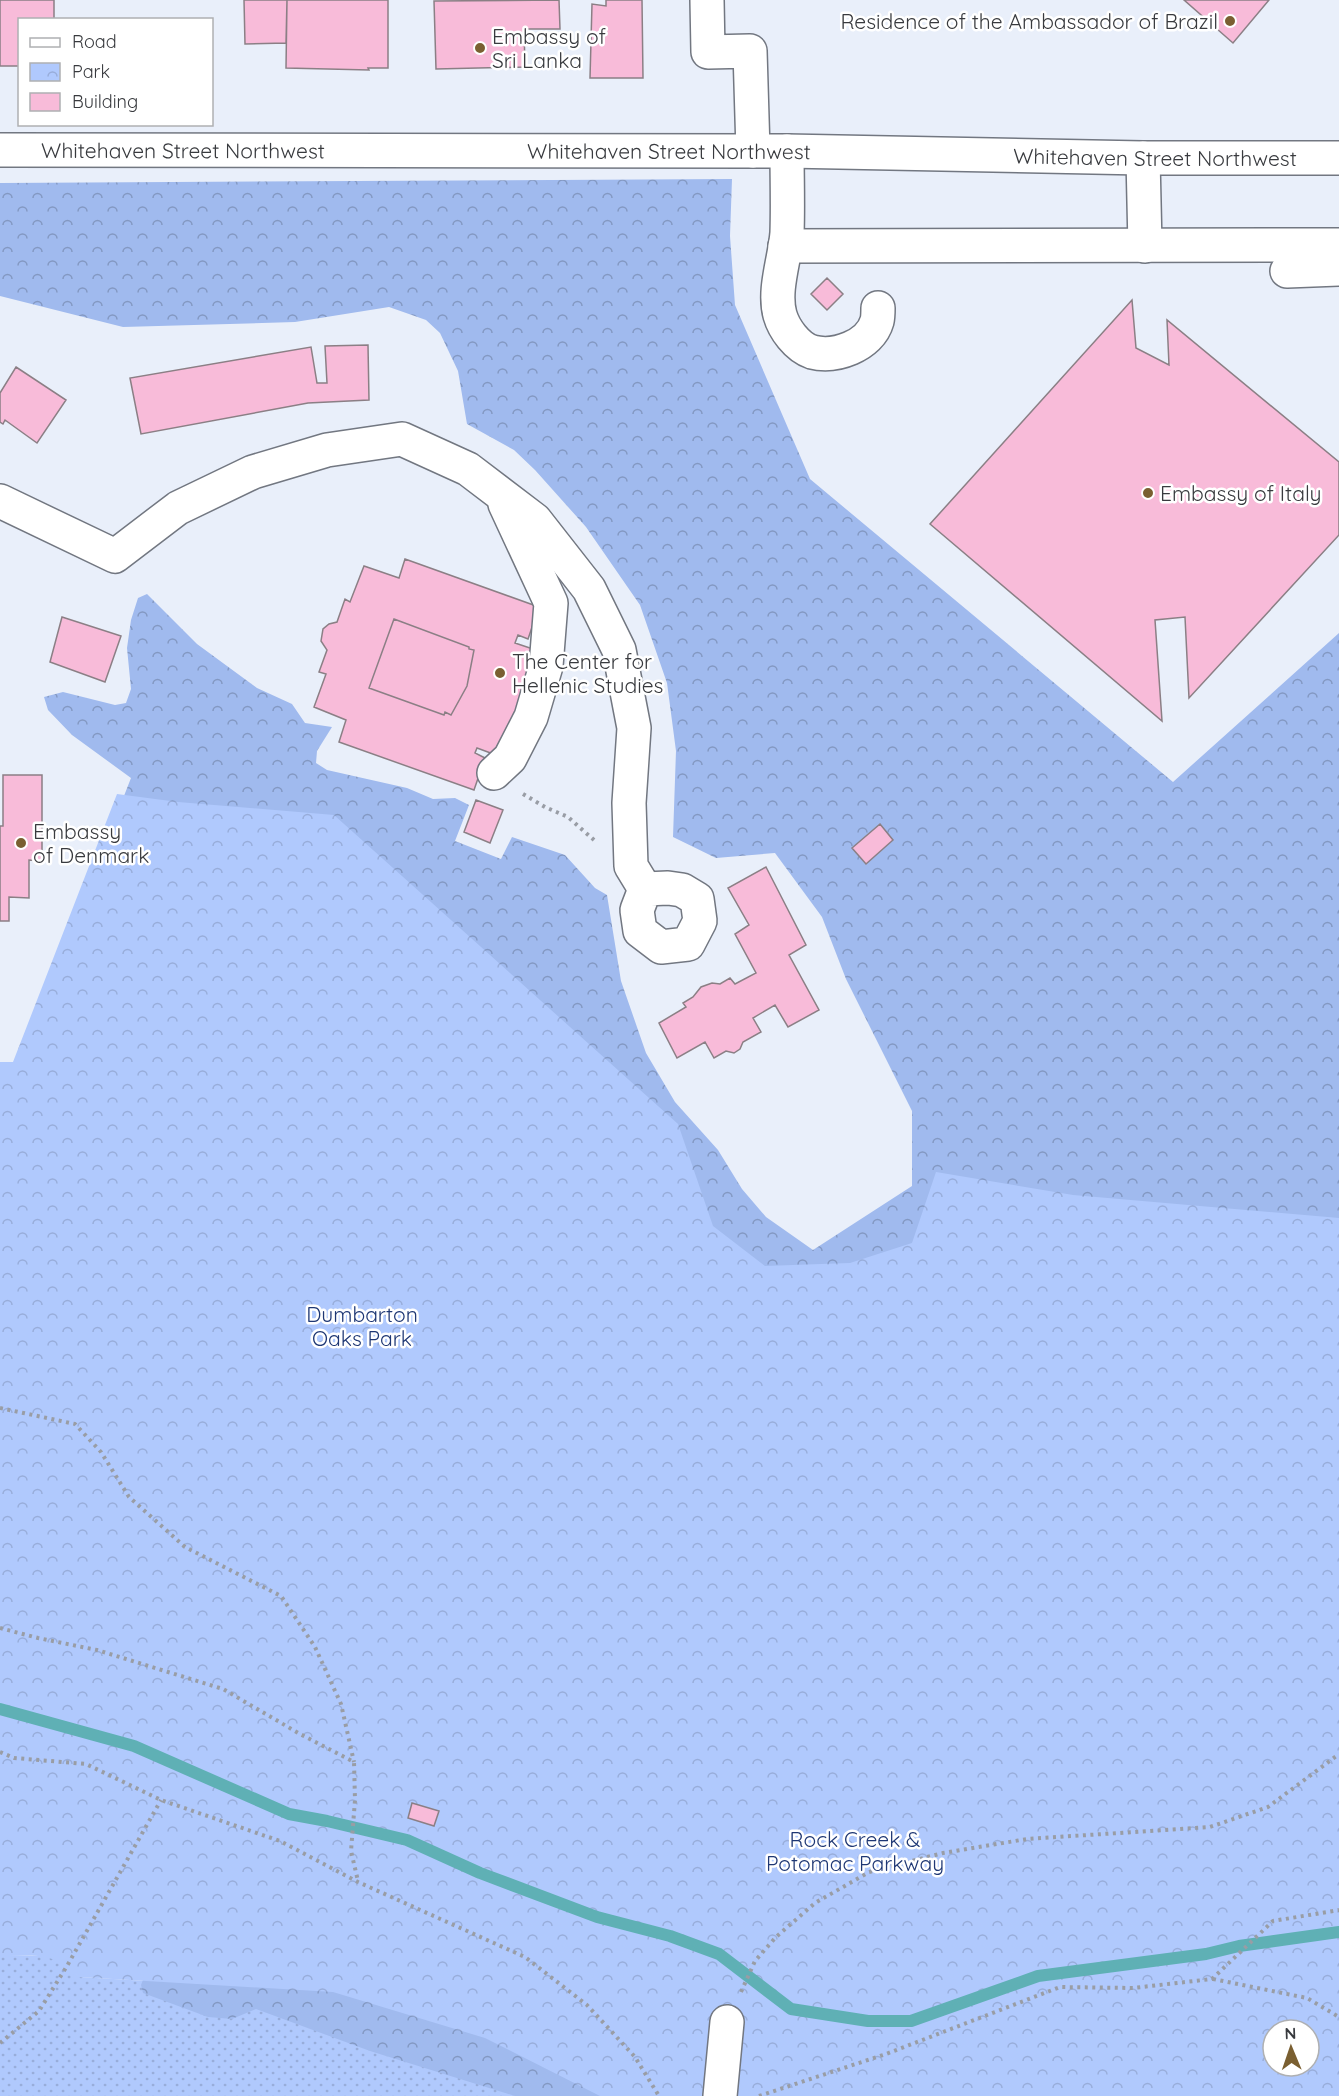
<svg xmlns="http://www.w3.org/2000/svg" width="1339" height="2096" font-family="Quicksand,sans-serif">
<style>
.grass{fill:url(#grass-dots)}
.forest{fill:url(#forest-crowns);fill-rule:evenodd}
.park{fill:url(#park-crowns);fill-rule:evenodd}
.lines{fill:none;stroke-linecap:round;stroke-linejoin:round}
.stream{stroke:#5fb0b5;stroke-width:12}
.building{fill:#f8bbd9;stroke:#8b7f85;stroke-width:1.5;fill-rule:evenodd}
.minor-casing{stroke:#727781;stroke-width:36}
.path{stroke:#999da5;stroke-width:4;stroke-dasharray:3 4.5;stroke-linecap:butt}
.minor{stroke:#fff;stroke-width:33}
.poi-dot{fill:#7a5f31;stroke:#fff;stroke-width:2}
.labels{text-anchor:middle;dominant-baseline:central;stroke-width:5;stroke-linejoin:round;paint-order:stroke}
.poi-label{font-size:21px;fill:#383a3e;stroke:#fff;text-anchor:start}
.street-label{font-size:21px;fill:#383a3e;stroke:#fff}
.park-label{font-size:21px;fill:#1e3774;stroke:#fff}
</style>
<defs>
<pattern id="grass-dots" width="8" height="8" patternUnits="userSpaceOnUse" patternTransform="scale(1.5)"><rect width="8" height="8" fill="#b0c9fd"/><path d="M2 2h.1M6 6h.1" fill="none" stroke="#98adda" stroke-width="1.8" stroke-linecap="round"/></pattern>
<pattern id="forest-crowns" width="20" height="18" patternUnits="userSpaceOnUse" patternTransform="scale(1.5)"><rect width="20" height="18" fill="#a0baee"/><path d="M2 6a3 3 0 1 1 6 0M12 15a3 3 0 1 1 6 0" fill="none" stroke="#8398c2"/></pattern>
<pattern id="park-crowns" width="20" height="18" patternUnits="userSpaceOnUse" patternTransform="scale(1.5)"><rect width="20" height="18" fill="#b0c9fd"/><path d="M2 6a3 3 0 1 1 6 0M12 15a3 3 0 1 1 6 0" fill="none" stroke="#98adda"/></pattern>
</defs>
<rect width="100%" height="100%" fill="#e9effa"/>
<path class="grass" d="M0,1955l50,1 17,10 13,11 253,15 267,104h-600z"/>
<path class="forest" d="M732,179l-2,57 5,69 75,174 363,303 166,-149v1463h-824l-145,-45 -114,-42 -24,10 -24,-2 -65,-24 -2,-8 7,-18 -148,-317 17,-581 114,-291 -59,-43 -24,-25 -4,-13 19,-5 52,13 11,-2 5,-14 -4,-41 4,-28 7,-22 9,-4 50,50 60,44 35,16 13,19 27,4 -15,24 -1,12 11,7 80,18 26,11 22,-1 14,7 -14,36 46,18 11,-22 53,18 30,33 12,7 14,86 25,72 29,49 43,48 24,39 24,28 47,33 99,-64v-75l-66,-132 -24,-62 -47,-64 -59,5 -43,-21 3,-86 -9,-68 -27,-78 -54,-78 -51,-57 -21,-20 -47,-26 -9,-53 -18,-38 -14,-13 -37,-13 -94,15 -172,5 -123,-31v-113zM1273,2030h36v36h-36z"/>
<path class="park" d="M117,794l61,8 156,13 344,309 35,102 52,40 85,-3 62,-20 24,-71 137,23 266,23v878h-739l-115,-58 -152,-46 -254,-15c-30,-27 -41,-21 -79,-21v-894h13zM1273,2030h36v36h-36z"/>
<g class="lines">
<path class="stream" d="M0,1709l134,37 155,68 38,7 80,19 73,33 117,44 73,19 49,18 72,55 77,12h43l127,-45 168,-22 33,-8 100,-14"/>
</g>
<path class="building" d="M0,0h54v20h-34v46h-20z
M244,0h43l-1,43 -41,1z
M287,0h101v68h-20l1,2 -83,-2z
M559,0l1,29h-36l1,38 -89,2 -2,-68z
M606,0h36l1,78h-53l2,-74 14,2z
M1184,0h85l-36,43z
M827,278l16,16 -16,16 -16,-16z
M1132,300l4,48 33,17 -2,-45 172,142v73l-150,163 -4,-81 -30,3 7,101 -232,-197z
M368,345l1,55 -61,3 -167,31 -11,-56 181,-31 6,36h10l-2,-37z
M16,367l50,33 -29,43 -32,-23 -2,4 -3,-2v-29z
M405,559l134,48 -11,32 -10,-4 -3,8 18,6 -11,52 -26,54 -19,-7 -2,5 10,5 -11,32 -135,-48 7,-22 -32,-13 12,-33 -7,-2 8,-22 -6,-9 2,-12 6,-5 8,-2 8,-23 5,3 14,-36 35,12zM394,619l75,28v2l5,1 -7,36 -16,29 -6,-3 -1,3 -75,-27z
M62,617l59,19 -16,46 -55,-20z
M394,619l75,28v2l5,1 -7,36 -16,29 -6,-3 -1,3 -75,-27z
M3,775h39v86l-13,-1v38l-20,-1v24h-9v-95h3z
M476,800l27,10 -13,33 -26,-11z
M880,824l13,16 -27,24 -14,-16z
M766,867l40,78 -17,10 30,55 -31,17 -13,-22 -22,13 8,14 -18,10 -3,7 -6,4 -8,-2 -12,7 -9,-16 -28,16 -18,-35 27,-16 -3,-4 10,-6 8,-10 11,-4 8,1 10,-6 5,6 21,-11 -21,-39 14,-9 -21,-37z
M412,1803l27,8 -5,15 -26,-8z"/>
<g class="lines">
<defs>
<g id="minor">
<path d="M707,0l1,52 42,-1 3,100"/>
<path id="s1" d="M0,150l787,1 356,7h196"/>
<path d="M787,151c0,27 1,55 0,82 -2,26 -14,57 -7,82 4,14 17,32 32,37 23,6 58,-6 65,-31 1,-4 1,-9 1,-13"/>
<path d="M1143,158l2,88"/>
<path d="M785,246l554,-1"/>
<path d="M1287,271l52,-2"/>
<path d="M0,501l115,55 63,-48 75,-36 74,-22 75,-11 66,30 67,51 54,69 30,61 15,78 -5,75 2,63 14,23"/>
<path d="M494,773l16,-15 21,-41 15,-51 5,-63 -46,-99"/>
<path d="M668,888l14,2 15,9 3,22 -12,23 -27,3 -21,-16 -3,-21 8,-21z"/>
<path d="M720,2096l7,-74"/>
</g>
</defs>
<use href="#minor" class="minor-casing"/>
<path class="path" d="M523,794l22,13 23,10 26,23
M0,1408l75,16 26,28 28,45 56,50 96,49 34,51 26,57 13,58
M0,1628l38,10 59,12 126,39 77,45 54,28 1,38 -4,51 7,30
M0,1752l14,6 72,6 75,36 119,41 78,41 167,75 62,48 48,52 24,39
M1213,1979l94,19 32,19
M741,1992l14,-31 21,-24 39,-34 54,-31 74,-19 84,-14 183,-12 58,-20 71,-53
M0,2043l39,-32 28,-45 94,-166
M759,2096l127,-42 174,-67 73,1 79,-9 61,-58 66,-11"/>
<use href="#minor" class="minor"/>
</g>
<g class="poi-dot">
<circle cx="1230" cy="21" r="6"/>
<circle cx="480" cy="48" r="6"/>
<circle cx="1148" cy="493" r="6"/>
<circle cx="500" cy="673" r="6"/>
<circle cx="21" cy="843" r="6"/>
</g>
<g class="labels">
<g class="poi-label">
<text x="1218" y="21" text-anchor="end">Residence of the Ambassador of Brazil</text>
<text x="492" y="36">Embassy of<tspan x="492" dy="24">Sri Lanka</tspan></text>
<text x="1160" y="493">Embassy of Italy</text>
<text x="512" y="661">The Center for<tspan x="512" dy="24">Hellenic Studies</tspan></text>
<text x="33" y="831">Embassy<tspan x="33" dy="24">of Denmark</tspan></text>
</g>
<g class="street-label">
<text stroke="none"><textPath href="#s1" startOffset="183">Whitehaven Street Northwest</textPath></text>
<text stroke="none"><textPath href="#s1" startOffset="669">Whitehaven Street Northwest</textPath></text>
<text stroke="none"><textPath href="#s1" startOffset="1155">Whitehaven Street Northwest</textPath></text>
</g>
<g class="park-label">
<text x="362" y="1314">Dumbarton<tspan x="362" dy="24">Oaks Park</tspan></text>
<text x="855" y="1839">Rock Creek &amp;<tspan x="855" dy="24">Potomac Parkway</tspan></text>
</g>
</g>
<rect x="18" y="18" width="195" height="108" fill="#ffffff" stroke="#afb0b2" stroke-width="1.5"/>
<rect x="30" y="38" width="30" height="9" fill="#ffffff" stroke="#afb0b2" stroke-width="1.5"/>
<text x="72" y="48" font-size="18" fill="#383a3e">Road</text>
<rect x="30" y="63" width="30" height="18" fill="url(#park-crowns)" stroke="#afb0b2" stroke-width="1.5"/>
<text x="72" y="78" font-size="18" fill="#383a3e">Park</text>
<rect x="30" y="93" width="30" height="18" fill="#f8bbd9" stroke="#afb0b2" stroke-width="1.5"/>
<text x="72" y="108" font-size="18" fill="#383a3e">Building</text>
<g transform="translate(1291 2048) rotate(358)"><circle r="28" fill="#ffffff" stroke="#afb0b2" stroke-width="1.5"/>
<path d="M0-4.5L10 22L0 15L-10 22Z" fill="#7a5f31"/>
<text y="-9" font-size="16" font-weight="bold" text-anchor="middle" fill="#383a3e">N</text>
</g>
</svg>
